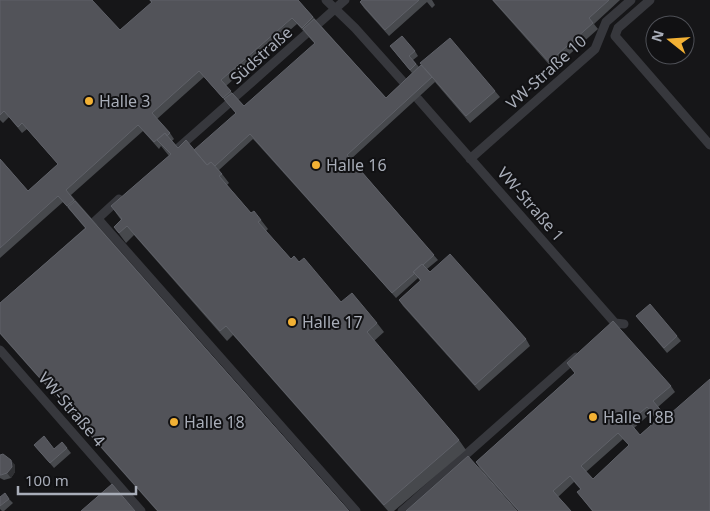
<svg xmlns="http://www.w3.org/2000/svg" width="710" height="511" font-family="'Noto Sans',sans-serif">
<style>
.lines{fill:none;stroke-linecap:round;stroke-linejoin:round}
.minor{stroke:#37383d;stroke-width:9}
.wall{fill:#47494d;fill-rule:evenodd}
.shaded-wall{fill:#2f3033}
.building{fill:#525359;stroke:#5f6168;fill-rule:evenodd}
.poi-dot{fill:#f2b134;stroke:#111113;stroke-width:2}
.labels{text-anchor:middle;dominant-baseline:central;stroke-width:4;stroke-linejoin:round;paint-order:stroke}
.street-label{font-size:16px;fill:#a8adb8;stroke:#111113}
.poi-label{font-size:16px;fill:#a8adb8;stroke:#111113;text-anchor:start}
</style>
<rect width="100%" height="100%" fill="#161618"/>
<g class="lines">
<path class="minor" d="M326,0l29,28 52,58
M650,0l-32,28 -3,8 95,109
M318,24l27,-24
M235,97l71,-63
M418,99l197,224 9,1
M177,149l51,-45
M470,159l125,-110 11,-27 25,-22
M98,219l258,292
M94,222l25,-23
M0,350l141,161
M402,511l174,-154"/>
</g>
<path class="wall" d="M0,0l120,30 32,-27 -3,-3h149l88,98 26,-25 -22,-27 25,5 3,5 -5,4 6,7 76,24 5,6 -30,26 -35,-41 -84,77 87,101 -11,9 3,3 96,67 4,7 -51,45 -76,-85 -4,-6 21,-19 -2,-3 -22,20 -143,-159 -34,31 10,13 -2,2 24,28 10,7 7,9 -2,2 25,28 8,3 42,40 36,21 7,9 -10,9 85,99 7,10 -72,61h-6l-155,-176 -6,6 -93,-106 -8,8 -12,-16 7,-7 -10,-14 58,-50 -8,-10 -2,3 -16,-18 -72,64 278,316h-192l-157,-177v-31l85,-75 -22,-26 -63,56v-99l28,32 30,-27 -31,-35 -5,4 -13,-16 -6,6 -3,-3zM297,24l18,20 -71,62 -18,-20zM204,77l32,36 -40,39 -18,-4 -6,-7 2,-2 -4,-6 -13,-14z
M362,0h70l3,5 -3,3 -5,-6 -38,34 -25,-28 -4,-6z
M492,0h128l-26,24 4,5 -45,40z
M636,316l41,20 4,5 -14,12z
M567,363l104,23 4,6 -17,15 52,104h-118l-15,-19 4,-2 -7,-8 -16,15 13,14h-53l-38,-42 -4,-7 99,-89zM651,413l6,7 -17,15 -6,-7zM623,439l6,6 -36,34 -7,-7z
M34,445l20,4 13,-1 4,5 -17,15z
M0,455l15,10v7l-4,6 -7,2 -4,-2z
M0,497l9,2 4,4 -9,8h-2l-2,-2z"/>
<path class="shaded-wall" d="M11,460l4,5v7l-4,6 -4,-5z"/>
<path class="building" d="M0,0h92l28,30 32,-28 -2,-2h148l15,17 -11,11 -10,-10 -71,62 10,11 -8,7 -24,-27 -47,42 18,20 -3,3 -2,-3 -11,9 -16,-17 -72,65 8,10 -7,6 -9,-10 -58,52v-89l28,32 30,-27 -36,-41 -4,4 -14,-16 -4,4z
M362,0h57l-34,30 -25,-28z
M493,0h116l-20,18 4,5 -44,39z
M314,19l72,79 35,-33 11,12 -85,78 87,100 -11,10 -1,-1 -9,8 2,1 -23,20 -142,-159 -35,32 -4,-4 -4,3 -13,-15 42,-37 -12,-14 8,-6 12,13 71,-63 -12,-14z
M402,36l13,15 -6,5 7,8 -6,6 -20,-24z
M450,38l45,53 -29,25 -46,-53z
M165,133l13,15 8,-8 21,25 4,-3 11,12 -3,2 32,37 3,-2 7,9 -3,2 33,37 3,-3 5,6 5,-4 37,44 11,-9 25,30 -10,9 92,108 -75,65 -158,-179 -6,5 -93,-105 -8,7 -5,-6 8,-8 -11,-13 60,-52 -14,-14z
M75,201l274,310h-191l-158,-178v-30l86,-75 -18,-21z
M450,254l76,85 -51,46 -76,-85 22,-20 -8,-8 9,-8 8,8z
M650,304l27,32 -13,12 -28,-32z
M613,321l58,65 -18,15 11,13 4,-2 2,2 40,-35v132h-117l-16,-19 4,-3 -11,-13 -17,15 18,20h-52l-43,-49 99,-89 -8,-10zM647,407l11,12 -18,16 -11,-13zM618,433l11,12 -36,34 -12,-13z
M44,436l10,13 8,-7 5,6 -17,15 -16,-18z
M3,454l8,6 1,7 -5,6 -6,2h-1v-20z
M468,456l49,55h-111z
M112,484l23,27h-54z
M5,493l4,6 -9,7v-9z"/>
<g class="poi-dot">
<circle cx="89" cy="101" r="5"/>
<circle cx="316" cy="165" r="5"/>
<circle cx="292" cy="322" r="5"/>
<circle cx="593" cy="417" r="5"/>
<circle cx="174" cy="422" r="5"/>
</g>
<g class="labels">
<g class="street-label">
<text transform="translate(261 55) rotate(-42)">Südstraße</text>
<text transform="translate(546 72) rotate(-42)">VW-Straße 10</text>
<text transform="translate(531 204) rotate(49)">VW-Straße 1</text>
<text transform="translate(72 409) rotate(49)">VW-Straße 4</text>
</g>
<g class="poi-label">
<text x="99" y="101">Halle 3</text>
<text x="326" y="165">Halle 16</text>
<text x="302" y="322">Halle 17</text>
<text x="603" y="417">Halle 18B</text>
<text x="184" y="422">Halle 18</text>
</g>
</g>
<g transform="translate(670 40) rotate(287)"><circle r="24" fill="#111113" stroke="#4d4f55"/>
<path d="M0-4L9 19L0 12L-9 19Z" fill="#f2b134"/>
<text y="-8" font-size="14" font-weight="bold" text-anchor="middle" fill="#a8adb8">N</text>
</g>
<path d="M18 486v8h118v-8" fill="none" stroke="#a8adb8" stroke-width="2.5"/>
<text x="25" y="486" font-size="15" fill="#a8adb8" stroke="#111113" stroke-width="4" paint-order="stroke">100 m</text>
</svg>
